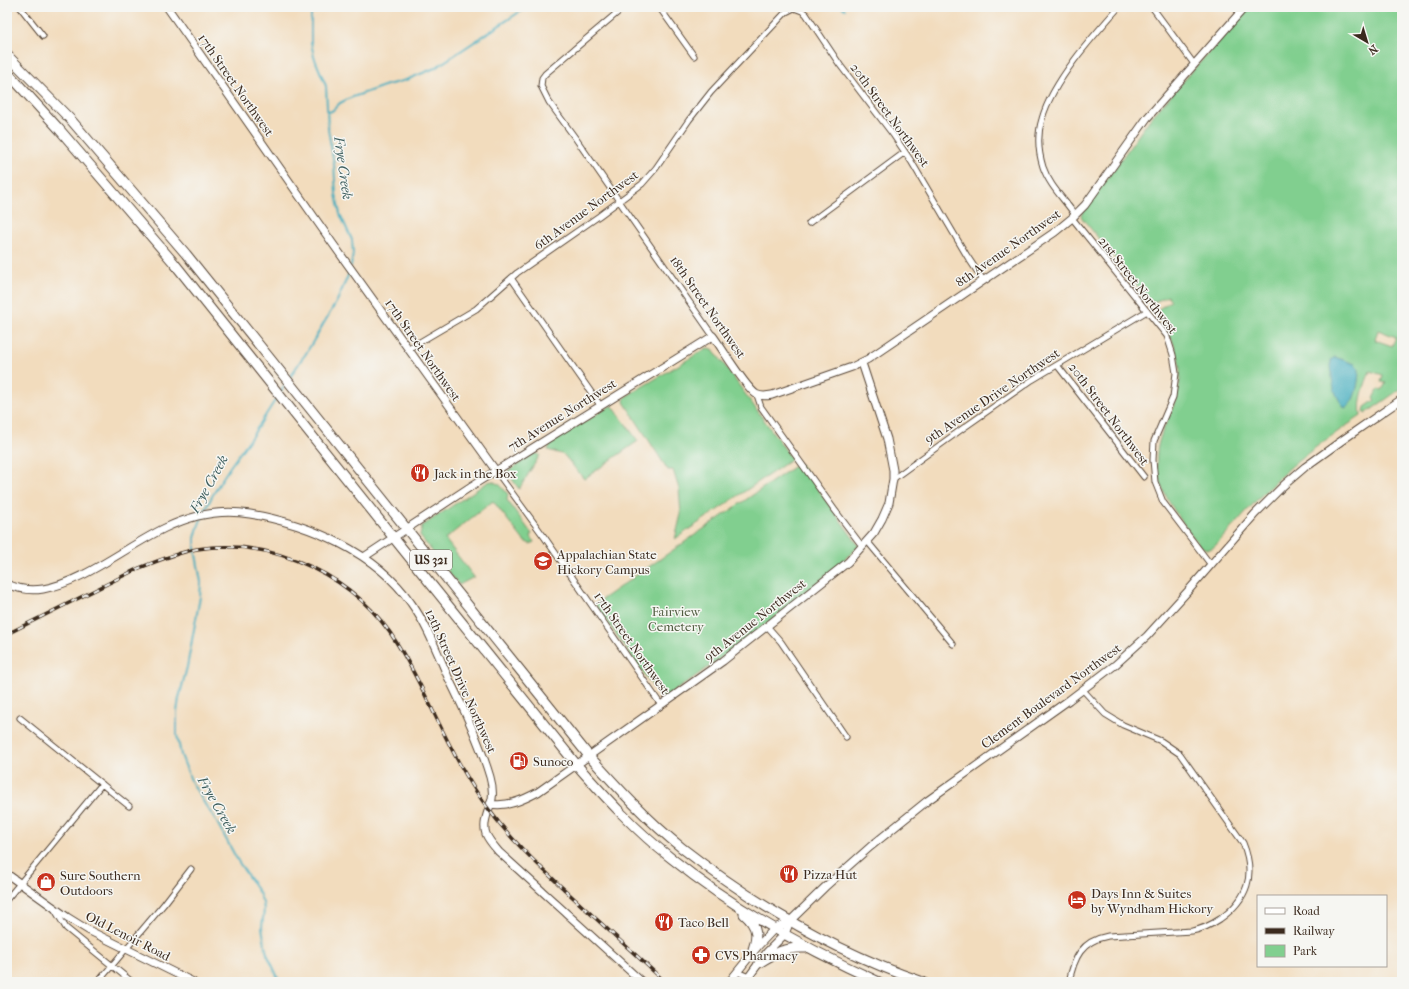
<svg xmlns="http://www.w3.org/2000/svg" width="1409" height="989" font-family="'IM FELL French Canon',serif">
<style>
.green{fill:#81cf8f;stroke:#5e7c56;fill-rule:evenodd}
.water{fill:#3facbe;stroke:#3d6b6e}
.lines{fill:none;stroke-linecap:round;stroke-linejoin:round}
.stream{stroke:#3facbe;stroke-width:2}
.street-casing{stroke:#564536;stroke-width:7}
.secondary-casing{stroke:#564536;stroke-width:9}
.highway-casing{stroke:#564536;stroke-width:11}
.street{stroke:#fff;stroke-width:5}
.secondary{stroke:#fff;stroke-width:7}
.highway{stroke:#fff;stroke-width:9}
.rail-casing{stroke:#3b2a1e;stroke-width:3.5}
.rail{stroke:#f6f6f2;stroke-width:2;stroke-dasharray:6;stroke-linecap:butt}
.labels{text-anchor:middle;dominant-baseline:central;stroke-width:3;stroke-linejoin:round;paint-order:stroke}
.shield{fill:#f6f6f2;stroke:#73675e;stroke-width:1}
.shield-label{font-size:12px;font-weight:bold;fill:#3b2a1e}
.street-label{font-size:13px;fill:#3b2a1e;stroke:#f6f6f2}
.poi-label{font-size:13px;fill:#3b2a1e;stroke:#f6f6f2;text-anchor:start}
.park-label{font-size:13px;fill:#505c40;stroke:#f6f6f2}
.water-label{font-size:14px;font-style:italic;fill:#3d5e5e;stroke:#f6f6f2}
</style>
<rect width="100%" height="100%" fill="#f6f6f2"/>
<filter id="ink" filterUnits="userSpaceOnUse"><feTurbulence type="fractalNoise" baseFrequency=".025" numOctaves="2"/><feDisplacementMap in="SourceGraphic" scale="8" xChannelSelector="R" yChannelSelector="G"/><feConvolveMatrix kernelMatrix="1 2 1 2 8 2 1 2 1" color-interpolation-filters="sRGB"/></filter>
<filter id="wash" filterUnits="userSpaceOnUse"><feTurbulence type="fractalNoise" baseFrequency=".012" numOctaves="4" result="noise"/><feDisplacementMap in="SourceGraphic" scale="16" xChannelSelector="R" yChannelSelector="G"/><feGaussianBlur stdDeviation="0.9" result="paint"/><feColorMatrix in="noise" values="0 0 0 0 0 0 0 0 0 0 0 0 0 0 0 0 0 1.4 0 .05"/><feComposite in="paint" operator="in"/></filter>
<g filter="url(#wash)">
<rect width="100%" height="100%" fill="#f2dcbd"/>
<path class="green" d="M1250,7h152v381l-37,26 -1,-3 1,-4 10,-7 -2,-2 5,-9 4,1 4,-7 -5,-1 2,-7 -13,-4c-5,14 -12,29 -9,45 -27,18 -54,36 -78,58 -24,22 -45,47 -67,71 -6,6 -10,5 -17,0 -25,-35 -56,-68 -36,-115 9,-21 18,-36 17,-60 -1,-15 -7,-30 -15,-43 -3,-5 -7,-10 -9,-15l1,-2 14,-9 -3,-5 -13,6 -5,-1 -68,-83 -1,-3 69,-96 46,-52zM1378,330l18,7 -4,9 -17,-6z
M707,348l6,1 79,110 -117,80 6,-25 -2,-25 -6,-19h-5l-44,-68 1,-5z
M612,405l26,36 -54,38 -20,-24 -16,-5 3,-8z
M535,453l5,2 -21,34 -12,-17z
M799,463l60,83c-60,57 -129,106 -197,154l-67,-96z
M492,481l8,4 8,9 -1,6 25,34 -1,2 3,6 -4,2 -6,-3 -31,-40 -48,38 29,38 -15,8 -39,-49 2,-10 66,-44z"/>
<path class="water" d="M1335,357l20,7 4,5c0,11 -3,34 -14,39 -13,-15 -13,-27 -14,-45v-3z"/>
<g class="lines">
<path class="stream" d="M311,7v35l3,15 12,29 2,43 6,35 2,30 4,20 12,26 1,13 -2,13
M842,7l3,2
M328,112l4,-1 8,-8 10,-5 37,-13 19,-5 29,-12 92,-61
M289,379l12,-19 4,-5 32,-54 13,-30
M280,393l6,-10
M204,513c10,-23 23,-43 38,-63 13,-17 24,-36 36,-54
M202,517l-4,10 -3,11v11l6,33 -1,15 -13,70 -8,31 -2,14v23l4,20 11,28 14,23 8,11 24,44 21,32 4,10 1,7 -2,17 3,18 2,9 13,28"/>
</g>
</g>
<g filter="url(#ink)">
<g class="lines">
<defs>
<path id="street" d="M20,7l23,29
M624,7l-79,67 -3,4 -1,8 8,16 27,37 137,197
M659,7l35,49
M1152,7l42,57
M1075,215c-11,-16 -26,-30 -32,-48 -5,-16 -6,-32 -1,-48 10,-37 51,-83 77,-112
M1072,218l95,118 6,19 3,18 -3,24 -19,44 -1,19 2,22 8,20 48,63
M809,223l96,-71
M511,278l89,127
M408,349l68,-40 41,-36 82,-57 43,-32 14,-16 33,-48 22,-28 75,-80 8,-4 8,3 4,3 34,51 54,71 17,25 56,95 16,24
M1057,365l87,112
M757,395l4,12 73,102 28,37
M496,471l49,67 116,167
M893,479l69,-50 70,-49 115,-69
M867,541l86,103
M767,626l14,16 65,95
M20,718l109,88
M7,899l95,-115
M55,910l11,18 66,54
M737,972l12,5
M98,982l66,-78 27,-35
M1069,982c5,-24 12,-41 39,-46l84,-5c11,-2 19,-6 28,-12 28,-20 36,-44 23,-76l-63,-89 -19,-13 -38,-16 -18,-11 -22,-24"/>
<path id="secondary" d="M167,7l166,237 163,227
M364,557l109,-72 240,-149c9,12 32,51 43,58 5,3 11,2 16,1l80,-28 16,-8 187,-127 17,-14 13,-13 62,-87 98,-111
M7,584c11,5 24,7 36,5 41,-7 84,-43 122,-61 27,-13 56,-19 85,-14 59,10 126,38 161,89 16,22 26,49 37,74 16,32 32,66 42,100 2,7 3,15 2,22 -3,11 -10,24 -6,35 3,7 8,12 13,18l143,130
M490,804c18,3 33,-4 48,-12l185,-131 125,-99 26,-29 8,-14 7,-16 4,-24v-9l-6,-31 -25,-76
M7,874l60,43 21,13 105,52
M729,982l30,-37 16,-17 15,-7 35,-34 45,-40 57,-46 142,-101 46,-35 32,-29 41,-45 67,-77 29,-29 21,-18 39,-28 58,-40
M745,982l22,-30 18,-18 5,-13"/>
<path id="highway" d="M7,55l64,65 115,134 403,502c29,32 59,65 93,92 72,56 154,104 241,134
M7,72l52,57 115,134 219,274 183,227c29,33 60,67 95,94 62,50 135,91 208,124
M744,914c15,13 14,23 7,41
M759,963c17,-11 27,-16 47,-15"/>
</defs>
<use href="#street" class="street-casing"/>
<use href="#secondary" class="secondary-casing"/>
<use href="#highway" class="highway-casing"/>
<use href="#street" class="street"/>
<use href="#secondary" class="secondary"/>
<use href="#highway" class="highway"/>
<defs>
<path id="rail" d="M7,634l130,-65c20,-8 39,-16 60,-20 79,-12 161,29 201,96 33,53 51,111 89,162 23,32 49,56 78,83 33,31 67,61 100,92"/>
</defs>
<use href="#rail" class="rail-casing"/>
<use href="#rail" class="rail"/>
</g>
</g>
<defs>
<symbol id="restaurant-disc" viewBox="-11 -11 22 22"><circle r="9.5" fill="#c8321e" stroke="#f6f6f2"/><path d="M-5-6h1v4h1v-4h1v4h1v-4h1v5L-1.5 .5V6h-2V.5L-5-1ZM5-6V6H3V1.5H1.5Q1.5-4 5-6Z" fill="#fff"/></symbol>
<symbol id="university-disc" viewBox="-11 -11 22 22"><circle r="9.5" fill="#c8321e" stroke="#f6f6f2"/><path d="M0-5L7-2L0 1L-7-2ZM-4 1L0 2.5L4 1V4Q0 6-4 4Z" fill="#fff"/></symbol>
<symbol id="fuel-disc" viewBox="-11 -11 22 22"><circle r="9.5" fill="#c8321e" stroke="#f6f6f2"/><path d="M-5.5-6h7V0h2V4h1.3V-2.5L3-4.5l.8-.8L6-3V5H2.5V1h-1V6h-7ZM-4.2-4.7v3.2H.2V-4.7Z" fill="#fff"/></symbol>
<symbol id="shop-disc" viewBox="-11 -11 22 22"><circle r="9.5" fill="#c8321e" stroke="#f6f6f2"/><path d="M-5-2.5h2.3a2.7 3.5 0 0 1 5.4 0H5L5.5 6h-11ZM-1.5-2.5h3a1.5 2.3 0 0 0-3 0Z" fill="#fff"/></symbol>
<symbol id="hotel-disc" viewBox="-11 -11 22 22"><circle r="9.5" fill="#c8321e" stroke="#f6f6f2"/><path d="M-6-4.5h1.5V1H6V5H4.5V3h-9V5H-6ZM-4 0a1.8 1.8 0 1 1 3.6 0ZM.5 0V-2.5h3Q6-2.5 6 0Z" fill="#fff"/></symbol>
<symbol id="pharmacy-disc" viewBox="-11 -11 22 22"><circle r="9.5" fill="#c8321e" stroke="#f6f6f2"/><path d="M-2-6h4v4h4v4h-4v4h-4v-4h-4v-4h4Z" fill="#fff"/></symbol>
</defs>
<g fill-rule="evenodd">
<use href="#restaurant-disc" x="409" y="462" width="22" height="22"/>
<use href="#university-disc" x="532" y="550" width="22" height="22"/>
<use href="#fuel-disc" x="508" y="750" width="22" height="22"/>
<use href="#restaurant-disc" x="778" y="863" width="22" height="22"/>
<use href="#shop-disc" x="35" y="871" width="22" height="22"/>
<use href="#hotel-disc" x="1066" y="889" width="22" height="22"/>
<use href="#restaurant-disc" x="653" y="911" width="22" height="22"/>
<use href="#pharmacy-disc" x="690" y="944" width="22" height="22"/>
</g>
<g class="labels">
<rect class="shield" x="410" y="550" width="42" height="20" rx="3"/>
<g class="shield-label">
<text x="431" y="560">US 321</text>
</g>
<g class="street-label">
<text transform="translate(236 85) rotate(55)">17th Street Northwest</text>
<text transform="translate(890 115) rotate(54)">20th Street Northwest</text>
<text transform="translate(586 210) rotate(-36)">6th Avenue Northwest</text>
<text transform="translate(1008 248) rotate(-35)">8th Avenue Northwest</text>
<text transform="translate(1138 285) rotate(52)">21st Street Northwest</text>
<text transform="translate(708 307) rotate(55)">18th Street Northwest</text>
<text transform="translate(423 350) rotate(55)">17th Street Northwest</text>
<text transform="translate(992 396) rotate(-34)">9th Avenue Drive Northwest</text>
<text transform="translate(1109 414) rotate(53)">20th Street Northwest</text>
<text transform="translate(562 415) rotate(-32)">7th Avenue Northwest</text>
<text transform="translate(755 620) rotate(-38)">9th Avenue Northwest</text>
<text transform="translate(632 643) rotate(55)">17th Street Northwest</text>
<text transform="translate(461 681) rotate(66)">12th Street Drive Northwest</text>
<text transform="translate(1051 696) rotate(-36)">Clement Boulevard Northwest</text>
<text transform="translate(128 936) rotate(27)">Old Lenoir Road</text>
</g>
<g class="poi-label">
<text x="434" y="473">Jack in the Box</text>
<text x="557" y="554">Appalachian State<tspan x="557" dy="15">Hickory Campus</tspan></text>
<text x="533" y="761">Sunoco</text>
<text x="803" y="874">Pizza Hut</text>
<text x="60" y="875">Sure Southern<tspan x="60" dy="15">Outdoors</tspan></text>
<text x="1091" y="893">Days Inn &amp; Suites<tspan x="1091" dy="15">by Wyndham Hickory</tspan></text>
<text x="678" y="922">Taco Bell</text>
<text x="715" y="955">CVS Pharmacy</text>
</g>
<g class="park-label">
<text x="676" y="611">Fairview<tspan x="676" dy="15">Cemetery</tspan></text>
</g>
<g class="water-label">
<text transform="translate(343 168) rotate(82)">Frye Creek</text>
<text transform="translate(209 484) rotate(-61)">Frye Creek</text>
<text transform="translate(217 805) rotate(60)">Frye Creek</text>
</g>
</g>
<rect width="1409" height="989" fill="none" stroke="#f6f6f2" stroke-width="24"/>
<rect x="1257" y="895" width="130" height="72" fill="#f6f6f2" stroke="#aba49d"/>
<rect x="1265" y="908" width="20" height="6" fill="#ffffff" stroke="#aba49d"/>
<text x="1293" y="915" font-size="12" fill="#3b2a1e">Road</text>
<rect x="1265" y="928" width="20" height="6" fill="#3b2a1e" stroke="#aba49d"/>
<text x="1293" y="935" font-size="12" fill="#3b2a1e">Railway</text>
<rect x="1265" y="945" width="20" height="12" fill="#81cf8f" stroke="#aba49d"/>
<text x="1293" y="955" font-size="12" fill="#3b2a1e">Park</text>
<g transform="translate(1367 42) rotate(142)" stroke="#f6f6f2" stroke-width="3" paint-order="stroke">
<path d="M0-3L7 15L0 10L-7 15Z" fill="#3b2a1e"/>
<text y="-6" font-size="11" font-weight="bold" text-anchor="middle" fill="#3b2a1e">N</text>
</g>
</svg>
